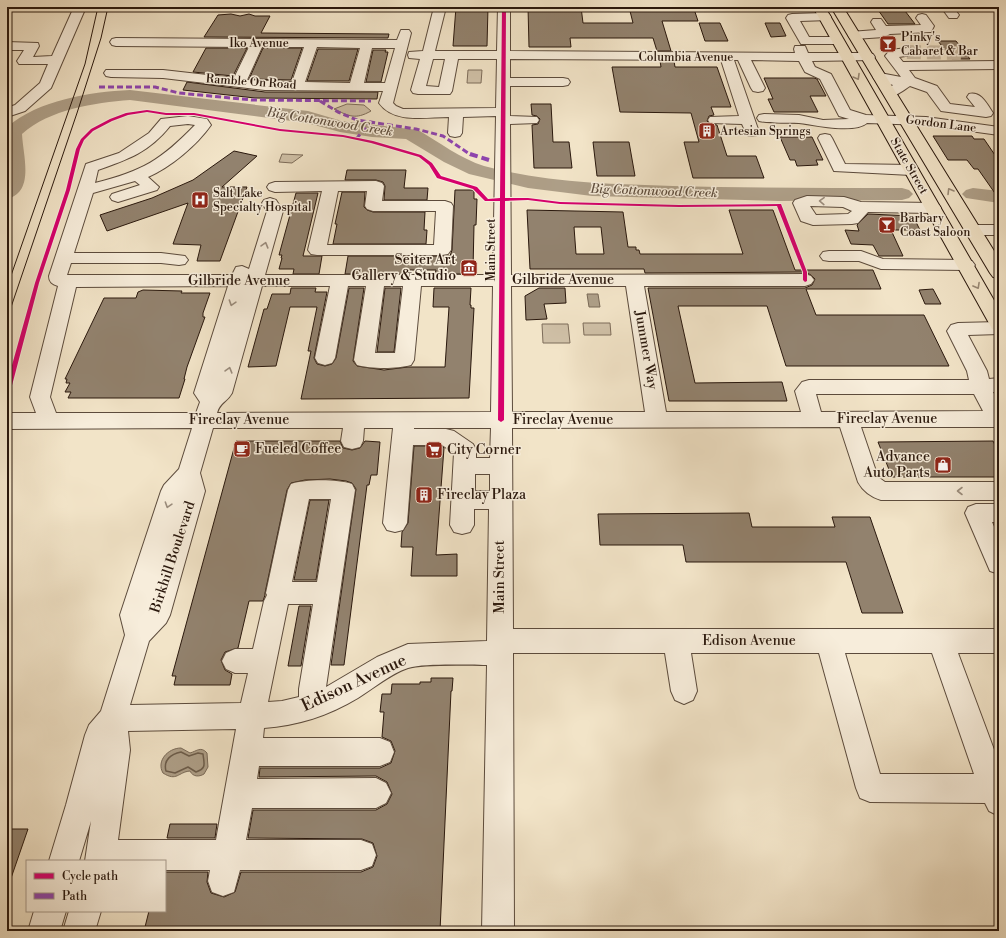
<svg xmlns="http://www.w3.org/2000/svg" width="1006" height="938" font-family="'Libre Bodoni',serif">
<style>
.green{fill:#d0c1a8;stroke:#7d6c5a}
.water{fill:#ae9f88;stroke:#796957}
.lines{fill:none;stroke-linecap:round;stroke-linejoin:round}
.shore{stroke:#6c5c4a;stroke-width:1.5}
.river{fill:#ae9f88;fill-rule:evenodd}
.building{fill:#92826e;stroke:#2a180d;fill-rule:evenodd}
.minor-tunnel{stroke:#cabba3;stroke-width:14;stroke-dasharray:14 6;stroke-linecap:butt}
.minor-casing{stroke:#5c4b3c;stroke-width:2}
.major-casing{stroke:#2a180d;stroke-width:2}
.minor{fill:#f7eddb;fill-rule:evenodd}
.major{fill:#f2e4c8;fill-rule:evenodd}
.tram{stroke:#2a180d;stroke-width:1}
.quiet-far1{stroke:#8e44ad;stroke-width:3;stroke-dasharray:6 3;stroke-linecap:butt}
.quiet{stroke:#8e44ad;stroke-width:4;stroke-dasharray:8 4;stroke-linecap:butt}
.cycleway-casing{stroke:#f7eddb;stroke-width:2}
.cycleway{fill:#d6006c;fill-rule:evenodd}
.oneway{stroke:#988874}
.oneway2{stroke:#9b8d7e}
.labels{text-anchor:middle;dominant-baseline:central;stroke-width:3;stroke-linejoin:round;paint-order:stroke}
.far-poi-label{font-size:12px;fill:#2a180d;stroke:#f7eddb;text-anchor:start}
.far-street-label{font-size:12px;fill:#2a180d;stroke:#f7eddb}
.far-water-label{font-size:13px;font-style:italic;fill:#5f4e3e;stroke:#f7eddb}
.poi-label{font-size:14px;fill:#2a180d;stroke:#f7eddb;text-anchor:start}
.street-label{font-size:14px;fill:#2a180d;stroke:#f7eddb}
.near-street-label{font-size:17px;fill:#2a180d;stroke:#f7eddb}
</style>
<rect width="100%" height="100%" fill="#f2e4c8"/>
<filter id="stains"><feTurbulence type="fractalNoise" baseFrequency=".005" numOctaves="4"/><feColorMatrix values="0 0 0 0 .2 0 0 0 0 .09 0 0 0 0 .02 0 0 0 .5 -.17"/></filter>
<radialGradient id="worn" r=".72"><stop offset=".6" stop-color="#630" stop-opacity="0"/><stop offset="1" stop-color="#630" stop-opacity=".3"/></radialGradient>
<path class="green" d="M468,70h14l-1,13h-14z
M347,104l17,1 7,6c-16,9 -22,5 -37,-2z
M282,154l21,1 -11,8 -13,-1z
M583,323h27l1,12h-27z
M542,324h26l2,19h-27z"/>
<path class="water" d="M587,294h11l2,13h-11z
M181,748l9,5c7,-2 11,-7 17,0l1,14 -4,7c-5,3 -11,3 -14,-3 -12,1 -13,11 -27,2 -7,-12 5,-25 18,-25z"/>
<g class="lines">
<path class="shore" d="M181,752l8,4 9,-3 5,1c1,10 4,14 -7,18l-8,-5 -13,6 -9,-2c-3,-11 5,-17 15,-19z"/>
<path class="river" d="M130,90l178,21 34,10 76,9c21,12 43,29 66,36 61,17 125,18 189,20 76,2 152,2 229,2l7,2 4,4 -4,4 -7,2 -123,1 -187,-5 -64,-8 -59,-14 -25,-12 -38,-23 -34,-2 -32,-5 -33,-9 -177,-23c-36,3 -80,9 -108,34 1,22 13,58 -15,65v-72c32,-27 82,-35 123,-37z
M973,188l26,3v12l-33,-5 -4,-4 4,-4z"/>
</g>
<path class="building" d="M456,7h32l-1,39h-34z
M528,7h53l2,16h50l-4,-16h51v2h14l4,12h-36l9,30h-14l-4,-13h-83l1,9h-42z
M876,7h26l13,17h-27z
M231,14l9,2 9,-2 6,2h15l-9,17 128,1 -1,4 -184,-1 14,-22z
M699,23h21l8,18h-23z
M765,23h15l6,13 -15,1z
M938,41h18l14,18h-18z
M206,48h41l-14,28 -40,-4z
M263,48h39l-11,32 -42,-1z
M318,49h40l-9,32h-42z
M373,50h13l-1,2h3l-7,30h-15z
M660,61h14l1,6h42l14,40h-20l3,8 -5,1 -2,5 3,3 7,1 10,31h29l8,22h-71l-9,-36h15l-8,-29 -71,-1 -8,-45h49z
M764,78h50l3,1 9,17h-16l8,16h-44l-6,-13h5z
M187,82l78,10h113l-1,7 -122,-1 -72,-8z
M531,104h20l2,38h16l3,26h-38l-2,-43 6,-1 2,-5 -3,-3 -5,-1z
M933,136h39l2,3h10l15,22v38l-21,-30h-4l-7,-9h-19z
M780,137h32l11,23h-7l2,5 -21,1 -2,-6h-5z
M593,142h36l6,34h-38z
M234,151l23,5 -35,31h25l-27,74h-23l4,-16 -28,-1 15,-41 -81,28 -7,-16 52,-17 41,-18z
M347,170h59l-2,18h24l-1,12h-43l1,-14 -2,-4 -7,-2h-31z
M455,190h19v9h3l-1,26h-2l-1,45h-2v4h-36l1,-4h-32l-1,4h-58l3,-18h102l2,-6z
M342,192h23l-1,15 3,3 6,2h52l-1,18h3l-1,14h-93l4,-20h-2z
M296,193h22l-15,63h19l-3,18h-26l1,-5h-15l3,-11h-1l1,-3h-3z
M527,210l96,2 5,35h8v3h3l1,4h103l-14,-44h44l22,60h78l8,19h-75l10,26h108l25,51h-163l-19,-60h-89l17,77 87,-1 5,19h-118l-21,-113h157l7,-3 3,-6 -4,-4 -6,-3 -160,1 -1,-4h-114zM574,227h27l3,27h-28z
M868,214l45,2 7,14h-29l12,26h-24l-6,-11 -22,-1 -6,-14 14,1 -2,-6z
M291,288h25l-1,4h12l-13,66 3,6 8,2 7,-2 4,-6 13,-70h15l-11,73 4,5 27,4 24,-3h37l4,-60h-16l1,-19h37l-1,17h1v3h3l-5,90 -168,1 10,-48h-3l9,-44h-27l-14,59 -28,1 16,-58h3l5,-15h18z
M385,288h16l-7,64h-17z
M539,288h26l1,15 -22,1 3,15 -21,1 -1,-24z
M933,289l8,15h-16l-6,-14z
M143,290l39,1 -1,2h29l-7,20v4h2l-18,50 -3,12h1l-6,19h-111l3,-6h-6l5,-9h-4l1,-4h-2l39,-81h32l2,-6z
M236,441h104l3,7 9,2 8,-2 5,-7 15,1 -3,33h-6l-2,10h-2l-23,180h-13l25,-176 -4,-6 -6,-2 -16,-2 -25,1 -14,3 -4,7 -22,103v2l-2,6h-14l-11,47 -13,4 -4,8 4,10 7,4 -2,11h-56l2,-9h-4z
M993,441l6,12v24h-107l-14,-35z
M414,446h28l2,2 -8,107 21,-1v22h-46l2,-29h-12l1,-15 6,-9z
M310,500h19l-13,80h-22z
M749,513l3,14h83l-3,-10h38l33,96h-41l-16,-51h-160l-3,-17h-83l-2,-31z
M299,606h12l-10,60h-13z
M431,678h22l-1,13h-1l-11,240h-296l5,-20h16v-39h43l-1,10 4,11 13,4 11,-5 6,-20h120l12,-5 4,-11 -4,-13 -11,-4 -114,-1 5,-28h123l11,-6 5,-10 -5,-12 -11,-6 -117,1 1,-9h120l11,-5 4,-12 -4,-10 -9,-4 2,-25h-4l2,-18h9l1,-10h28v-2h11z
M170,824h47l-2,14h-48z
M7,829h21l-19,55 -2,-1z"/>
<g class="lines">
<path class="minor-tunnel" d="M907,52l58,1"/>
<defs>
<path id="minor" d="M74,7h12l-35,81 -26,23 -18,6v-9l8,-3 25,-22 8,-19h-29l-2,-3 7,-11h-17v-8l31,1 1,3 -6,11 19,-1z
M434,7h12l-11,44h62l1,-44h12v44l285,2 -1,-4 1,-3h10l3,7h60l5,1 2,3 -2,3 -61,1 3,6 16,7 19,36 16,5 60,2 73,10v8l-73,-10 -59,-2c-13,11 -52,2 -68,0 -13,-1 -27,1 -40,-2l-2,-3 2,-3 5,-1 35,1 24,5 26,-1 -10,-3 -19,-37 -15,-7 -6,-11 -48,-1 14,28 -2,3 -5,1 -5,-1 -2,-3 -13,-28h-4l25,72 -2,3 -5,1 -5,-1 -5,-11 -32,-1 -2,-3 2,-3 29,-1 -18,-56 -211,-1v19h53l5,1 2,3 -2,3 -5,1h-53v30l27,1 2,3 -2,3 -27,1 1,151 294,-1 6,2 3,4 -3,4 -6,2h-161l22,126h135l-6,-21 7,-9 7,-2h160l-2,-9 -20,-40 4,-6 7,-2 41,-1v12l-31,1 19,36 2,8 10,-1v14h-6l6,11v24h-138l17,50 7,5h114v18h-118c-10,-3 -18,-9 -23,-18l-18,-55 -328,1 1,201h486v24h-41l41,110v53l-10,-5 -4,-8 -115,-1 -10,-4 -4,-10 -37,-135h-128l6,38 -4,9 -9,4 -9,-4 -4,-9 -6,-38h-152l1,278h-32l5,-266c-21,0 -61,-2 -79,3 -18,6 -34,20 -50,30 -28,17 -61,28 -94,30l-1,10h117l10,4 4,10 -4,10 -10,4h-121l-2,13 119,-1 10,5 5,10 -5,10 -10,5h-124l-6,32h115l11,4 4,11 -4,11 -11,4h-121l-6,22 -11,4 -11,-4 -4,-11 2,-11h-45v-9h-80l6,-40 -12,40h-30l17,-56 19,-70 4,-10 12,-14 24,-76 -5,-20 41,-124 3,-6 15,-16 13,-41 -185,1v-16h29l-6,-16 28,-111c-6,-2 -9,-4 -9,-10l37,-112 33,-11 30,-20 12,-14 27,-3 19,3 4,6c-14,20 -40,42 -63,52l11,10 -2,3 -39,12 -6,-2 -2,-3 2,-3 28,-9 -5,-4 -42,12 -19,60h87l24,3 3,4 -3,4 -6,1 -18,-2h-90l-4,12h165l4,-8 6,-1 7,3 18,-58 -5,-8 2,-3 6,-2 6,2 7,11 -18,64h228l3,-159 -33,1 -1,16 -2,3 -5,1 -5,-1 -2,-3 1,-16c-23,0 -55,7 -70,-14l4,-12 -118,-1 -102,-12 -52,-1 -5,-1 -2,-3 2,-3h57l71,8 15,-31 -133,-1 -4,-1 -2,-3 2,-3 4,-1 281,2 4,-10h8l2,3 -18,70 3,3 7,3 93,-1 1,-49h-39l-6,32 -2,3h-32l-5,-1 -2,-3 9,-31 -11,-1 -1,-3 1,-3 14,-1zM262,47h42l-12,35 -45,-2zM317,47l43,1 -10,35 -45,-1zM372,48h23l-10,35h-21zM433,59h12l-6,28 -13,-1zM188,124l7,1c-34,35 -52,46 -100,58l3,-13c31,-11 51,-18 72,-44zM228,286l-34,107 6,9 -4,11h-140l-6,-16 26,-110zM262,286h68l-15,72 3,5 7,2 7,-2 3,-5 13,-72h18l-12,74 3,5c14,4 40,4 54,0l3,-5 7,-74h72l-2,126 -274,1c3,-11 10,-11 15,-20zM384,286h19l-8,67h-20zM511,286h115l19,126h-133zM816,394h158l9,17 -162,1zM213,428h130l-2,13 3,6 8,2 8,-2 3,-6 1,-13h29l-10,95 4,7 8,2 8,-2 4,-7 6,-78h29l12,8 -4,72 4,7 8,2 8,-2 4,-7v-16h15l-2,132 -79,3 -31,13 -51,30 29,-197 -3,-6c-15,-5 -46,-5 -61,0l-3,6 -22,103 1,2 -3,6 -11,48h-18l-9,4 -4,8 4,8 9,4h13l-7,30 -111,2 19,-64 17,-18 4,-8 35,-124 -5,-18zM414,428h77l-1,30h-14v-8l-3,-6 -19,-13 -8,-2h-32zM475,474h15v17h-15zM309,499h22l-14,83h-25zM288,604h25l-14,85v8l-17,4 -14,1zM845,653h87l42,121h-94zM236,729l-20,111h-98l12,-90 -2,-19z
M941,7h12l6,8 -2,3h-8z
M825,13l4,1 2,3 -2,3 -29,1 9,16h28l4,1 2,3 -2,3h-40l-15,-26 2,-3 4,-1z
M922,14l4,1 8,11 -3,6 -41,2 -6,3 -30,2 -4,-1 -2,-3 2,-3 26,-2 -5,-8 2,-3h8l5,7 35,-1 -5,-7 2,-3z
M907,48l5,1 1,3 -1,3 -13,2 4,5 96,-1v8l-90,1 6,8 22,8 13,18 25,3 -8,-10 2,-3c12,-3 18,10 24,19l-2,3 -5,1 -45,-6 -14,-19 -17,-6c-8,5 -15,12 -25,10l-2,-3 10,-8 -18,-5 -2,-3 2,-3 5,-1 21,4 -16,-21 5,-6z
M825,134l5,1 2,3 13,26 66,1 5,2 3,3 -3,3 -5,2 -77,-4 -16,-33 2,-3z
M376,181l6,2 2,3 -2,15h63l6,2 2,3 -2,44 -3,4 -6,1h-125l-6,-1 -3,-4 14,-59 -47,1 -6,-2 -2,-3 2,-3 6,-2zM338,191h29l-2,15 2,3 6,2h63l-2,34h-107z
M807,196l37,1 17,5 72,1 6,2 2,3 -2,3 -6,2 -65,-1 -10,11 -6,1 -39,1 -12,-4 -8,-18 2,-3zM810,206l33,1 9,4 -4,3 -32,1z
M973,225h26v10h-26l-6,-1 -2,-4 2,-4z
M829,251h32l22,8 83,1 6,1 3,4 -3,4 -6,1 -85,-1 -22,-8h-30l-6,-1 -3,-4 3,-4z
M976,504h23v18h-7l7,16v36l-9,-3 -25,-58 3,-6z
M34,911h32l-6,20h-32z
M69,911h32l-6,20h-32z"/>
<path id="major" d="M813,7h12l174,302v22l-7,-2 -2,-4z
M831,7h12l156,252v19l-6,-1 -3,-4z"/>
</defs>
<use href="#minor" class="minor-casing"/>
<use href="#major" class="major-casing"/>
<use href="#minor" class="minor"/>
<use href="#major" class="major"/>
<path class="tram" d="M7,287l78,-223 13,-57
M7,319l70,-206 24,-75 7,-31"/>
<path class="quiet-far1" d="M99,87h56l24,6 73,7 119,1
M320,101l18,11 19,8 59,9 27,7 28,19
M356,139l14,-16"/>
<path class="quiet" d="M470,154l19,6
M7,223l2,1 -2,4"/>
<defs>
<path id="cycleway" d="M502,7h4l-1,191h23l32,4 119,3 102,-1 26,68v9l-2,1 -2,-2v-8l-26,-66 -98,1 -119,-3 -32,-4 -23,1 -1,219 -3,2 -3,-2 2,-219h-15l-12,-12 -36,-11 -8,-13 -10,-8 -48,-14 -28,-6 -63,-6 -86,-16h-28l-19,-3 -19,3 -16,6 -19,10 -9,9 -4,9 -10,41 -31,93 -29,110 -3,2v-12l28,-100 31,-93 10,-41 5,-10 10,-10 19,-10 16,-6 21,-3 19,3h28l86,16 63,6 30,6 48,14 11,8 9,13 36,11 11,12 12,-1z"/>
</defs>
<use href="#cycleway" class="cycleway-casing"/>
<use href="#cycleway" class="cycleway"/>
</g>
<defs><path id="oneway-chevron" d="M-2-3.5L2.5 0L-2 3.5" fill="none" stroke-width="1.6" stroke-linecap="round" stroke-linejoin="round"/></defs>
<g class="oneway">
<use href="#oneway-chevron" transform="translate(857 77) rotate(60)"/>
<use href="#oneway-chevron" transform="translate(950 191) rotate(-121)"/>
<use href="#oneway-chevron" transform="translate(977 286) rotate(61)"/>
</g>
<g class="oneway2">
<use href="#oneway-chevron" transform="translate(822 201) rotate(-178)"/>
<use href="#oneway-chevron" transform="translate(265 245) rotate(-74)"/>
<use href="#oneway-chevron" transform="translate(232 303) rotate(108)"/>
<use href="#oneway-chevron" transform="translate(229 370) rotate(-74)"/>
<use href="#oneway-chevron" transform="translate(960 491) rotate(-180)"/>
<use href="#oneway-chevron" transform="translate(168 505) rotate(108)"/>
</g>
<defs>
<symbol id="bar-square" viewBox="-11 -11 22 22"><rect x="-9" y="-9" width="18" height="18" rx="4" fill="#8f2418" stroke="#f7eddb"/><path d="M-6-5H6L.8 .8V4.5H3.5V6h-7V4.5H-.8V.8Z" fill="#fff"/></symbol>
<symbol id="building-square" viewBox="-11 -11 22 22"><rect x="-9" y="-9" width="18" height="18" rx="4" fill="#8f2418" stroke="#f7eddb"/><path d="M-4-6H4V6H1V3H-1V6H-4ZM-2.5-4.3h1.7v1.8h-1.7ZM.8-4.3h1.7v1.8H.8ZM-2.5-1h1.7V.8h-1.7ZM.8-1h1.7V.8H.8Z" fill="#fff"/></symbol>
<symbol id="hospital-square" viewBox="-11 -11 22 22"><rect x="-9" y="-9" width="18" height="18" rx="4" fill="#8f2418" stroke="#f7eddb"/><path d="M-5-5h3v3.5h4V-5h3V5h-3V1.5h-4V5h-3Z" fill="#fff"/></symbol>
<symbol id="museum-square" viewBox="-11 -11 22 22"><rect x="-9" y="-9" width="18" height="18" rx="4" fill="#8f2418" stroke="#f7eddb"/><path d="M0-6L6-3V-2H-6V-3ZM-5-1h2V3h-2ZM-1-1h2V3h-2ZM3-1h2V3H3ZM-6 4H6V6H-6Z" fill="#fff"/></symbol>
<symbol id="cafe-square" viewBox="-11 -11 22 22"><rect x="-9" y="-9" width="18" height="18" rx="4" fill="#8f2418" stroke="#f7eddb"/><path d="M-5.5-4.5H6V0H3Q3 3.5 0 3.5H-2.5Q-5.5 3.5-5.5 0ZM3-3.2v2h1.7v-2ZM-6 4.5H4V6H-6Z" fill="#fff"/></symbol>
<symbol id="supermarket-square" viewBox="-11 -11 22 22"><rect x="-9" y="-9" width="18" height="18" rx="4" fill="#8f2418" stroke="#f7eddb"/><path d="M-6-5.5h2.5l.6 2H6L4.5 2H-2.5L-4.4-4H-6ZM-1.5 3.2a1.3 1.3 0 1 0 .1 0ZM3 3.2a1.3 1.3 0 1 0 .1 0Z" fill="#fff"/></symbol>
<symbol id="shop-square" viewBox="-11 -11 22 22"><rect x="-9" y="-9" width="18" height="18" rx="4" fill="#8f2418" stroke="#f7eddb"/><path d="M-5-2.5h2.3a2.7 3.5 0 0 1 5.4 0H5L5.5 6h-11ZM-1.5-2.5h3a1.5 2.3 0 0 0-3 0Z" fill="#fff"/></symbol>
</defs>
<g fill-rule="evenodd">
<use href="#bar-square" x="878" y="34" width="20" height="20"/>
<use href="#building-square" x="697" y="121" width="20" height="20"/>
<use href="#hospital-square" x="190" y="190" width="20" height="20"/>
<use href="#bar-square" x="877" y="215" width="20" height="20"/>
<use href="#museum-square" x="459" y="258" width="20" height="20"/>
<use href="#cafe-square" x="232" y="439" width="20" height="20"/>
<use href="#supermarket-square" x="424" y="440" width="20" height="20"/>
<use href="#shop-square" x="933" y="455" width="20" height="20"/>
<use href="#building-square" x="414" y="485" width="20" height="20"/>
</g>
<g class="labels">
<g class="far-poi-label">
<text x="901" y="37">Pinky's<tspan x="901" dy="14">Cabaret &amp; Bar</tspan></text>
<text x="720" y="131">Artesian Springs</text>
<text x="213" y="193">Salt Lake<tspan x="213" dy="14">Specialty Hospital</tspan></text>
<text x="900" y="218">Barbary<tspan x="900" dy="14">Coast Saloon</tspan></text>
</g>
<g class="far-street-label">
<text x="259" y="43">Iko Avenue</text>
<text x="686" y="57">Columbia Avenue</text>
<text transform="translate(251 82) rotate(4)">Ramble On Road</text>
<text transform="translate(941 124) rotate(7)">Gordon Lane</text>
<text transform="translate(909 166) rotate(60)">State Street</text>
<text transform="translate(491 250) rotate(-90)">Main Street</text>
</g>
<g class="far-water-label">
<text transform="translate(330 122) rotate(9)">Big Cottonwood Creek</text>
<text transform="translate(654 191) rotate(2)">Big Cottonwood Creek</text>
</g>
<g class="poi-label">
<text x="456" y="260" text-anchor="end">Seiter Art<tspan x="456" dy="16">Gallery &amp; Studio</tspan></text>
<text x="255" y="449">Fueled Coffee</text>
<text x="447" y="450">City Corner</text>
<text x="930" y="457" text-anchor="end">Advance<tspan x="930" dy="16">Auto Parts</tspan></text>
<text x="437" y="495">Fireclay Plaza</text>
</g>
<g class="street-label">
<text x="563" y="280">Gilbride Avenue</text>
<text x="239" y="281">Gilbride Avenue</text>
<text transform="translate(646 350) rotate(80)">Jummer Way</text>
<text x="887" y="419">Fireclay Avenue</text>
<text x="239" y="420">Fireclay Avenue</text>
<text x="563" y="420">Fireclay Avenue</text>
<text transform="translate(173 557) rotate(-72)">Birkhill Boulevard</text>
<text transform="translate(500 577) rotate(-90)">Main Street</text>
<text x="749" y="641">Edison Avenue</text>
</g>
<g class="near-street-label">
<text transform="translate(354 683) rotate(-25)">Edison Avenue</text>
</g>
</g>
<rect width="1006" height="938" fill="none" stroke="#f2e4c8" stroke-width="24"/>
<rect x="8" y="8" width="990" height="922" fill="none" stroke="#2a180d" stroke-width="2"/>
<rect x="12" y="12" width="982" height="914" fill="none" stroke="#2a180d"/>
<rect x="26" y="860" width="140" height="52" fill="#f7eddb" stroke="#a59889"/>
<rect x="34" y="873" width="20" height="6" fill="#d6006c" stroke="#a59889"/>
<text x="62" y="880" font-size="12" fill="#2a180d">Cycle path</text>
<rect x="34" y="893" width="20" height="6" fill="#8e44ad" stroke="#a59889"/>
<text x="62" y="900" font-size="12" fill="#2a180d">Path</text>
<rect width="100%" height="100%" filter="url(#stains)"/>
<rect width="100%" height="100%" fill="url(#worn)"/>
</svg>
